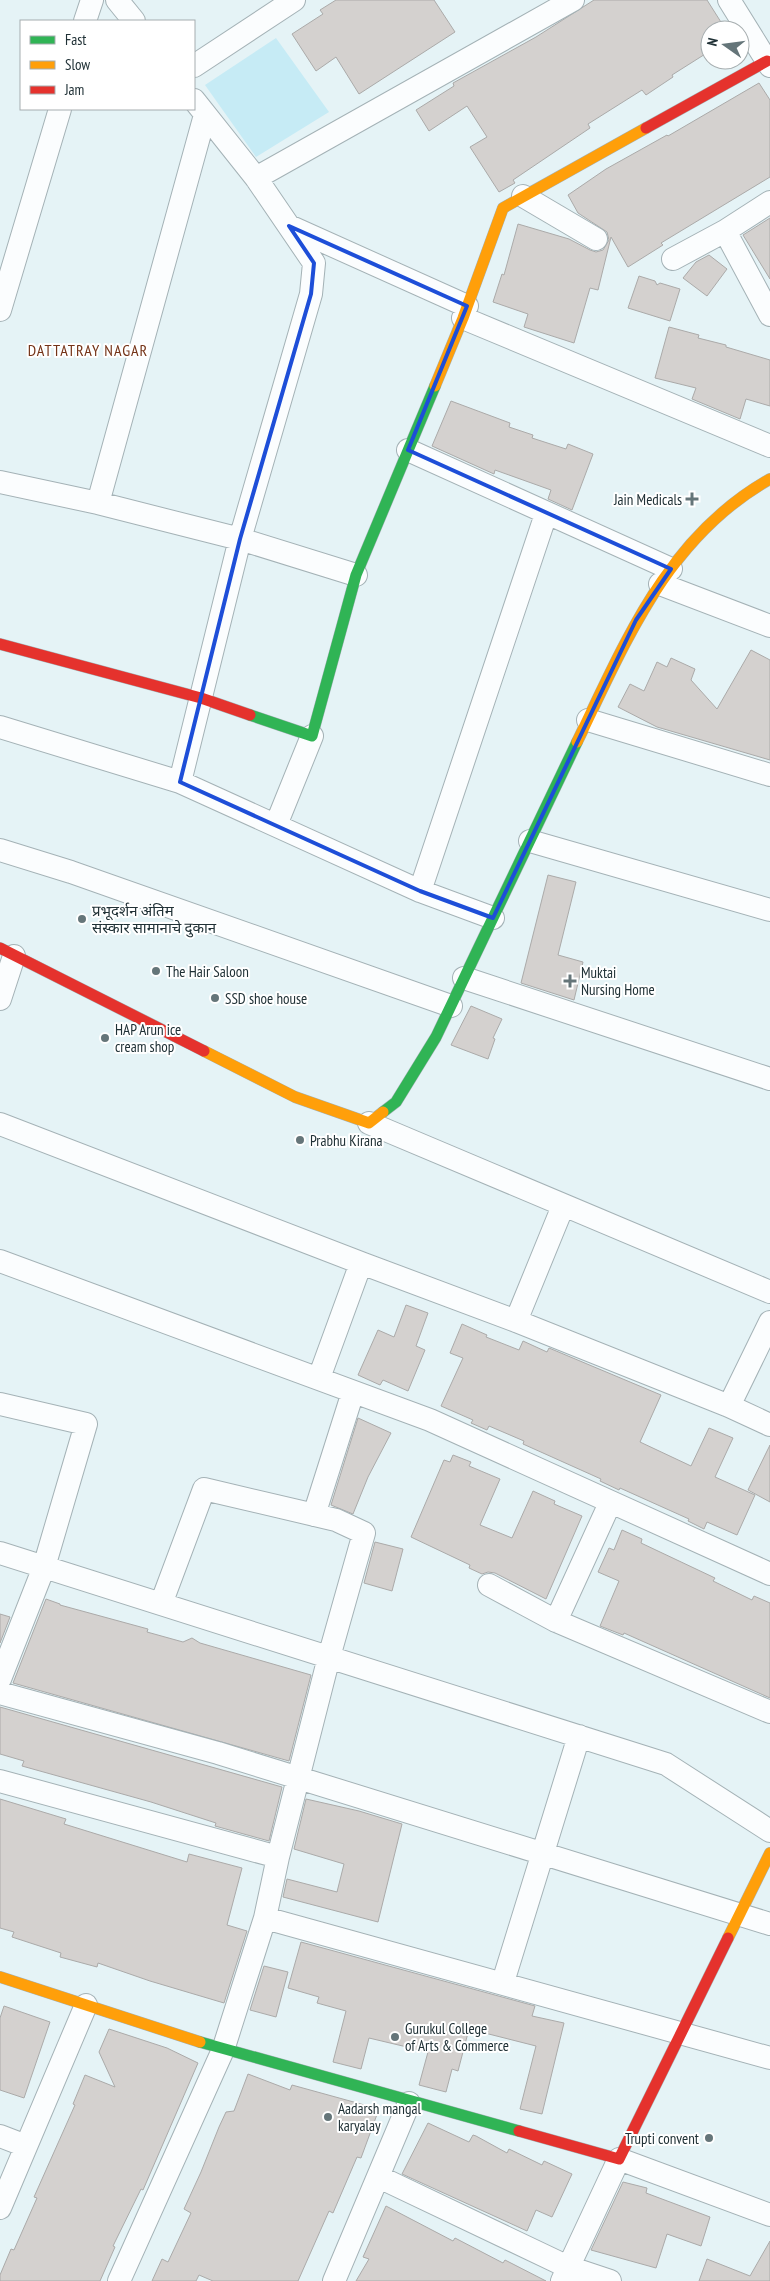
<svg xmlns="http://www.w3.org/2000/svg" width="770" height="2281" font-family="'PT Sans Narrow','Noto Sans Devanagari',sans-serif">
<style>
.green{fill:#c6ebf5}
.building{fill:#d4d1cf;stroke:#abaaa9}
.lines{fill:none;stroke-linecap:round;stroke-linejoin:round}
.street-casing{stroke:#a4b2b6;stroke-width:24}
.fast-casing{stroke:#a4b2b6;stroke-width:12}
.slow-casing{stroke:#a4b2b6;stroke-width:12}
.jam-casing{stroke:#a4b2b6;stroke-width:12}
.street{stroke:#fbfdfe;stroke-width:22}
.fast{stroke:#30b455;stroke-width:11}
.slow{stroke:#ff9f0a;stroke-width:11}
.jam{stroke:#e5322d;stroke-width:11}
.marked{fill:none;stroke:#1d4ed8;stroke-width:4;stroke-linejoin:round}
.poi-dot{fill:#657579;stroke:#fff;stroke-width:2}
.labels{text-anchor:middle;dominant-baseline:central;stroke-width:4;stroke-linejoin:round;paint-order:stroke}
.poi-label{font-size:15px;fill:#203136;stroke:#fff;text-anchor:start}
.neighbourhood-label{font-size:16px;letter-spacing:1px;fill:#743317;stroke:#fff}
</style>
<rect width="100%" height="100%" fill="#e5f3f6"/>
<path class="green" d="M276,38l53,74 -73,45 -51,-72z"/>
<path class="building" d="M336,0h98l21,32 -96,62 -23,-37 -20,14 -24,-37 31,-20 -3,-4z
M594,0h113l19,30h-16v21l-38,24 1,2 -27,18 -4,-5 -54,34 2,4 -77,52 2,3 -16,9 -29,-45 17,-10 -20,-31 -38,25 -13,-21 38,-24 -1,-3 83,-46z
M759,83l11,17v77l-109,66 2,2 -35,22 -17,-30 -13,53 -8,-2 -16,55 -50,-16 4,-13 -35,-12 9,-28 2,1 14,-51 51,15 21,11 6,2 7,-2 6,-10 -2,-8 -29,-19 -10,-18 38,-26 61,-34 1,1z
M770,218v61l-27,-44z
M709,255l18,14 -20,27 -24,-18 13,-16z
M639,276l16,5 2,4 3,-2 20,6 -10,32 -42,-13z
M669,327l30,8 -1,3 28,7v2l44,13v46l-24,-7 -6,20 -48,-20 4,-11 -41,-10z
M451,401l59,22 -1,4 24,8 -1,3 34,11 2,-5 25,10 -21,56 -24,-11 3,-9 -56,-20 -1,4 -62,-28z
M751,650l19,10v100l-113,-33 -39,-20 12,-23 14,7 13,-29 10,5 4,-9 24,11 -4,11 26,29z
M548,875l28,7 -18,73 25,7 -9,38 -53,-17z
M471,1006l31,13 -9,19 2,1 -7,20 -37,-14z
M406,1305l22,8 -12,33 9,4 -17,41 -25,-11 -3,5 -22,-10 20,-45 16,7z
M462,1324l25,11 -1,2 33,13 4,-9 24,11 2,-4 112,47 -21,47 51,24 18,-38 24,10 -18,39 40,18 -18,40 -30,-13 -3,7 -16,-8 1,-2 -69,-31 -1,2 -19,-9 1,-2 -78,-35 1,-3 -35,-15 -2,4 -16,-7 2,-3 -32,-14 22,-48 -13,-5z
M358,1418l33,15 -23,44 -15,37 -22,-9z
M770,1445v57l-22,-12z
M453,1455l18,7 -2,4 31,13 -20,46 32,13 21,-47 22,10 -1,3 28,12 -36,83 -51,-26 -7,-1 -6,2 -13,-6 1,-3 -59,-28 33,-77 6,2z
M622,1530l20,9 -1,4 74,35 -2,3 39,19 2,-4 16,7v95l-146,-65 -1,2 -23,-9 19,-45 -21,-9 11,-24 5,2z
M375,1542l28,7 -11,42 -28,-8z
M46,1599l14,5v1l88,24 -1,3 36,10 9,-4 8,5 111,32 -22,86 -276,-78z
M0,1614l10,3 -10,26z
M0,1707l282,80 -13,54 -54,-15 1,-3 -65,-21 -129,-36 2,-5 -24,-7z
M0,1799l66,20 -2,5 123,38 2,-8 53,14 -15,57 20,6 -23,72 -74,-22 -52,-18 -1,4 -37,-10 1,-4 -49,-16 2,-5 -14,-4z
M306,1799l53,12 43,13 -24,98 -95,-25 4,-18 50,13 7,-28 -50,-15z
M301,1942l234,64 -3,10 32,7 -22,91 -22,-5 16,-63 -67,-17 -11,42 -6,-2 -6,23 -27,-7 9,-33 -59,-14 -8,31 -28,-7 13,-51 -29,-8 2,-6 -31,-9z
M264,1966l24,6 -12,45 -26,-7z
M4,2006l46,16 -26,76 -24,-8v-72z
M109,2029l58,19 31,15 -55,127 -2,-1 -28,57 2,1 -15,34h-100v-6l11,-26 3,1 23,-52 -3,-1 41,-92 -2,-1 12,-29 30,12 -16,-35z
M248,2074l42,16 2,-5 87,24 -18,49 -4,-1 -24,56 -4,-2 -31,70h-85l-14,-6 -3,6h-44l10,-22 6,3 23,-49 -7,-4 17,-37 18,-45 7,-15 8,-1z
M428,2123l41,19 4,-7 3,1 31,17 2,-4 33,16 2,-4 28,13 -20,43 -16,-7 -9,21 -125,-57z
M623,2182l24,6 -1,5 64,24 -9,29 -34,-12 -11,34 -65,-18z
M386,2206l67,35 2,-3 48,25 2,-3 41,21h-190l13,-22 -6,-2z
M770,2241v40h-71l8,-22 43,17z"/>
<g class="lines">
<defs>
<path id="street" d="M117,0l17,21
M729,0l41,66
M85,21l7,-21
M194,66l100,-66
M256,178l317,-178
M523,196l73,43
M770,202l-45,29 45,84
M289,226l178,80
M673,259l52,-28
M0,310l60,-201
M463,318l307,128
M408,450l263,119
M0,482l98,21 142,36 116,36
M98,503l107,-388
M660,584l110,42
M588,720l182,55
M0,727l180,55 240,109 73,27
M180,782l60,-243 71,-245 3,-31 -58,-85 -62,-78
M276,825l36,-89
M530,841l240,69
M0,850l71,22 380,134
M420,891l126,-377
M464,978l306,101
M0,999l14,-43
M369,1123l401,169
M0,1124l361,139 -42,115
M0,1261l430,159 340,154
M361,1263l155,58 213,85 41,19
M516,1321l47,-115
M0,1404l86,20 -42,143 -44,112
M729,1406l41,-84
M610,1503l-54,118 214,91
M314,1515l39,-123
M0,1553l666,211 104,67
M489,1585l67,36
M161,1604l43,-115 132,31 28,13 -35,124 -51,200
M0,1693l218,60 552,171
M0,1781l278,76 -13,61 505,140
M503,1982l76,-246
M0,2136l26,10
M379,2177l189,90 42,14
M0,2208l86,-203
M119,2281l104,-231 42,-132
M334,2281l75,-178
M562,2281l57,-122 151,56"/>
<path id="fast" d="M250,715l62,21 44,-161 79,-189
M383,1112l13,-10 40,-65 141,-295
M200,2042l319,89"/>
<path id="slow" d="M435,386l28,-68 40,-110 143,-80
M577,742c49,-101 90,-205 193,-263
M204,1051l91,46 74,26 14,-11
M728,1938l42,-85
M0,1977l200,65"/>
<path id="jam" d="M646,128l121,-67
M0,644l201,54 49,17
M0,948l204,103
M519,2131l100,28 109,-221"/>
</defs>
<use href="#street" class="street-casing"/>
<use href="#fast" class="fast-casing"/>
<use href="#slow" class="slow-casing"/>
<use href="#jam" class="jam-casing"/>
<use href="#street" class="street"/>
<use href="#fast" class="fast"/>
<use href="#slow" class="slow"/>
<use href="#jam" class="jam"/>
</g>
<path class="marked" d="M289,226l178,80 -59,144 263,119 -35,51 -143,298 -73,-27 -240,-109 60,-243 71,-245 3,-31z"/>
<g class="poi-dot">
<path d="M689.5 491.5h5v5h5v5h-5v5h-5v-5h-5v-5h5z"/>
<circle cx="82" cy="919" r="5"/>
<circle cx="156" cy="971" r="5"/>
<path d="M567.5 973.5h5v5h5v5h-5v5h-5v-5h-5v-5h5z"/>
<circle cx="215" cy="998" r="5"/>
<circle cx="105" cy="1038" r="5"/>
<circle cx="300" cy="1140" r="5"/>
<circle cx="395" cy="2037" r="5"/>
<circle cx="328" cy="2117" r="5"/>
<circle cx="709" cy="2138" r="5"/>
</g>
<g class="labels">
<g class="poi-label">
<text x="682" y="499" text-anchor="end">Jain Medicals</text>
<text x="92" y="910">प्रभूदर्शन अंतिम<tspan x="92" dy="17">संस्कार सामानाचे दुकान</tspan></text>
<text x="166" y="971">The Hair Saloon</text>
<text x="581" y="972">Muktai<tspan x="581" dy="17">Nursing Home</tspan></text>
<text x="225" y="998">SSD shoe house</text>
<text x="115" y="1029">HAP Arun ice<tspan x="115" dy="17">cream shop</tspan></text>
<text x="310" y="1140">Prabhu Kirana</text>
<text x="405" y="2028">Gurukul College<tspan x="405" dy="17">of Arts &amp; Commerce</tspan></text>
<text x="338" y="2108">Aadarsh mangal<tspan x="338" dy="17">karyalay</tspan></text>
<text x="699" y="2138" text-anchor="end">Trupti convent</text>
</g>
<g class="neighbourhood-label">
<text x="88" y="350">DATTATRAY NAGAR</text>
</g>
</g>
<rect x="20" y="20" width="175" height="90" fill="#ffffff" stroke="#a6adaf"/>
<rect x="30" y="36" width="25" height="8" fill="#30b455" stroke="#a6adaf"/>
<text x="65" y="45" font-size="15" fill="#203136">Fast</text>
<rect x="30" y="61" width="25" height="8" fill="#ff9f0a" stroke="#a6adaf"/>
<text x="65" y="70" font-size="15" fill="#203136">Slow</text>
<rect x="30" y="86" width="25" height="8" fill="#e5322d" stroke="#a6adaf"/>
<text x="65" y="95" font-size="15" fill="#203136">Jam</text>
<g transform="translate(725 45) rotate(284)"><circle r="24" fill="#ffffff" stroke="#a6adaf"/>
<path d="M0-4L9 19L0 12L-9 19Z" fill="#657579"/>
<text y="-8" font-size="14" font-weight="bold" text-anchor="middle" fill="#203136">N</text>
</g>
</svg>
